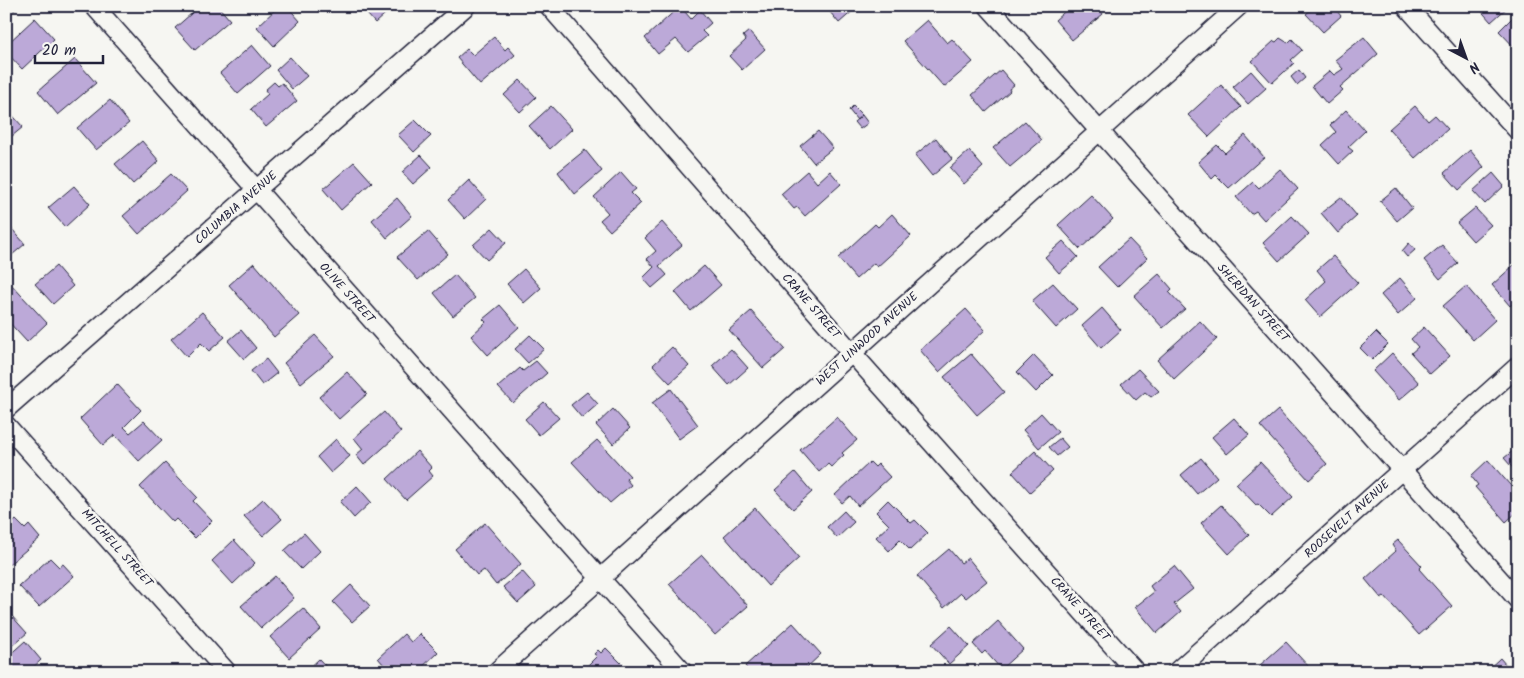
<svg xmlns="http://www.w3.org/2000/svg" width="1524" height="678" font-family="Kalam,sans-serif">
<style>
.building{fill:#bca9d8;stroke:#22223b}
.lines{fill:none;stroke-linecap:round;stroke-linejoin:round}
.minor-casing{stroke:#22223b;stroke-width:21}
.minor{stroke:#f6f6f2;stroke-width:18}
.labels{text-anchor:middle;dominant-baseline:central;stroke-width:5;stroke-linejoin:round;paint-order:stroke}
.street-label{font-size:12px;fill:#22223b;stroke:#f6f6f2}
</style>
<rect width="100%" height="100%" fill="#f6f6f2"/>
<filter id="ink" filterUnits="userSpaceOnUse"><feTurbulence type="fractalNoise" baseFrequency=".02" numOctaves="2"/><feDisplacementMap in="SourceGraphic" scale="10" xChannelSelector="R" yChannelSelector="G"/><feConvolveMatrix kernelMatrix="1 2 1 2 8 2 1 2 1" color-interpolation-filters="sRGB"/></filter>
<g filter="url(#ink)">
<path class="building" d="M6,6h13l-13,11z
M200,6h18l12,14 -35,30 -20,-22z
M279,6h8l13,15 -26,25 -17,-19z
M360,6h34l-19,17z
M680,6l11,13 9,-9 11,13 -9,8 5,5 -19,16 -12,-13 -18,15 -13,-16z
M825,6h27l3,3 -16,14z
M1071,6h26l6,8 -31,26 -17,-20z
M1315,6h18l8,10 -18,16 -17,-18z
M1477,6h32l-18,16z
M1513,17l5,4v30l-19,-20z
M35,18l19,21 -32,30 -16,-17v-7z
M927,20l20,23 5,-4 21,23 -29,25 -41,-46z
M749,31l16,18 -23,21 -13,-14 17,-16 -3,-4z
M494,37l11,13 3,-3 7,8 -35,30 -23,-27 10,-9 6,6z
M1364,37l14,17 -38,33 3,3 -16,14 -15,-18 18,-15 4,4 9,-6 -8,-9z
M1280,38l8,5 4,-4 10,11 -11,10 3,3 -22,20 -20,-22 22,-20 2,1z
M252,45l18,21 -32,28 -18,-21z
M290,57l17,19 -15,13 -16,-19z
M75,59l21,24 -38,32 -20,-24z
M1001,70l13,15 -5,4 1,2 -24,21 -14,-17z
M1299,70l6,8 -8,7 -6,-8z
M1251,71l15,17 -18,16 -15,-17z
M520,80l16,17 -16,15 -16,-17z
M274,82l4,4 4,-3 15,18 -31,26 -15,-18 17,-15 -3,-4z
M1221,85l20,22 -32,30 -21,-22z
M110,100l19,23 -33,27 -19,-22z
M551,106l21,23 -22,20 -21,-23z
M853,106l9,9 -5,5 -8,-10z
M1415,106l13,15 7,-6 13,14 -33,29 -26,-29z
M6,108l17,19 -17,14z
M1346,110l19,21 -17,16 5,4 -14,13 -17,-19 14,-13 -6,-7z
M862,115l6,8 -8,6 -6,-7z
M415,120l16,16 -17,16 -16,-17z
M1025,121l17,19 -32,27 -17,-19z
M818,131l15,17 -19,15 -14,-17z
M1245,135l19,22 -35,31 -13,-13 -4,4 -14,-17 19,-17 8,8z
M936,138l16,21 -20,17 -17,-21z
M142,141l17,20 -26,23 -18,-20z
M585,150l17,21 -27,23 -17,-22z
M1470,150l14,17 -25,23 -15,-17z
M969,151l14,16 -19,17 -14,-16z
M421,155l11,12 -19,17 -11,-12z
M354,162l18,20 -31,28 -18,-21z
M1280,169l18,20 -34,31 -8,-9 -5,3 -15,-17 17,-15 6,6z
M807,171l10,12 13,-12 11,13 -36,32 -8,-9 -3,2 -13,-15z
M621,172l15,17 -5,4 10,10 -31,28 -10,-11 8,-7 -14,-16z
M1493,173l11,13 -19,18 -12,-13z
M171,174l16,17 -48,43 -16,-18z
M469,180l17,19 -21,20 -17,-19z
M74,186l16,18 -25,23 -17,-19z
M1396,188l16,20 -15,13 -17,-20z
M1091,195l22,24 -33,30 -22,-24z
M1341,197l16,19 -19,17 -17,-20z
M397,198l15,18 -25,22 -15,-18z
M1475,208l16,17 -18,16 -16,-18z
M892,214l19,22 -34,31 -3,-4 -18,16 -18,-21 37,-34 3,3z
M1292,216l17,18 -30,27 -16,-18z
M1518,220v16l-8,-9z
M6,222l19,22 -19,16z
M662,222l20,23 -23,21 8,9 -15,13 -9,-10 11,-11 -7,-8 9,-8 -11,-13z
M492,228l14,15 -19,17 -14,-15z
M428,231l20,23 -30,26 -21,-23z
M1129,239l18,19 -30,29 -19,-20z
M1063,241l15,16 -19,16 -14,-16z
M1409,243l6,7 -8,7 -5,-6z
M1442,245l16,18 -18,16 -16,-19z
M1333,256l25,27 -38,34 -15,-17 21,-19 -9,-11z
M254,263l45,52 -25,22 -45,-52z
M1514,265l4,5v29l-8,7 -18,-21z
M56,266l17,20 -20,18 -18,-20z
M704,266l17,19 -30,26 -16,-19z
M524,269l17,19 -17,15 -17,-19z
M1159,274l13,15 -3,3 16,17 -22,19 -29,-32z
M455,275l20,23 -22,18 -19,-23z
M1400,278l17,20 -19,17 -17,-20z
M9,282l38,41 -20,19 -21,-23v-34z
M1053,283l24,26 -21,19 -24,-27z
M1466,286l29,34 -22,20 -30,-34z
M500,305l19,22 -31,28 -17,-19 15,-14 -3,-3z
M1102,308l19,22 -20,18 -19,-22z
M966,309l19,21 -46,42 -19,-22z
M751,311l34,38 -22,19 -34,-38z
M202,312l23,25 -16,14 -8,-8 -14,14 -16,-18z
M1200,321l17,18 -43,40 -17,-19z
M1424,327l26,29 -20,18 -19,-21 7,-6 -7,-8z
M241,330l15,18 -12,11 -16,-18z
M1376,332l12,12 -16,16 -12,-12z
M315,335l19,21 -33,27 -17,-20z
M530,335l14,14 -16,14 -13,-14z
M672,347l17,19 -19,17 -17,-18z
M731,349l17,19 -19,17 -17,-19z
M1392,353l27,30 -20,17 -26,-29z
M971,354l33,38 -27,23 -33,-38z
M1034,355l19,20 -17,17 -19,-20z
M266,359l11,14 -15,12 -11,-14z
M536,361l11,12 -34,30 -15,-16 22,-19 3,3z
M1138,369l21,22 -8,6 -6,-5 -9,8 -15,-16z
M347,372l20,22 -28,25 -20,-22z
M117,384l24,26 -17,17 6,6 14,-12 18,19 -23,21 -24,-26 -12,10 -23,-26z
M671,389l27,36 -19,14 -27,-36z
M587,392l11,12 -16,14 -11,-13z
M544,402l15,16 -20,17 -14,-16z
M613,409l17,19 -17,16 -17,-19z
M1278,410l49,54 -18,16 -49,-54z
M384,412l17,20 -37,33 -8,-10 7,-6 -9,-11z
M1041,413l17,19 -19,16 -16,-18z
M837,417l20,23 -15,13 2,2 -13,12 -3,-3 -9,8 -19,-22z
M1234,418l15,17 -22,19 -15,-17z
M1060,438l8,9 -11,9 -8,-9z
M336,439l14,17 -19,17 -14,-16z
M597,440l33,36 -4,3 5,6 -21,18 -38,-41z
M1518,447v27l-14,-16z
M417,451l15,17 -3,3 4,5 -27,24 -19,-21z
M1035,451l18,20 -23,21 -18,-20z
M1201,458l16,19 -20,17 -16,-19z
M1488,460l30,34v17l-12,11 -31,-35 3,-2 -7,-9z
M870,462l5,5 3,-3 12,13 -32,29 -8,-10 -8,7 -7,-8z
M1260,462l33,35 -22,20 -13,-13 -2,1 -20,-21z
M165,463l32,34 -4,4 19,20 -17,17 -19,-19 -3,3 -33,-35z
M795,472l17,20 -19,17 -18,-19z
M357,486l14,16 -17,16 -14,-16z
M263,499l19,20 -19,17 -19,-20z
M888,500l23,23 4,-3 13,13 -18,17 -10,-10 -11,11 -13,-14 13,-12 -13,-13z
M1221,505l28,30 -20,19 -28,-31z
M755,508l44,50 -31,28 -44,-50z
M844,511l10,11 -17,16 -10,-11z
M16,520l9,9 4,-4 11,13 -34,29v-39z
M485,523l36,41 -25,21 -12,-15 -7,5 -22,-26z
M304,533l16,18 -19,18 -17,-18z
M234,540l21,23 -22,21 -21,-23z
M1398,540l24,26 -3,3 33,37 -33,29 -35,-39 -3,2 -16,-19 31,-28 -4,-6z
M949,549l12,14 7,-5 19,23 -21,17 -5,-5 -17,15 -27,-32z
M702,555l46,51 -33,29 -46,-51z
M50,558l9,9 4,-3 11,12 -35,31 -20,-21z
M1174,566l19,23 -19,15 7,8 -24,21 -22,-26 19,-15 -4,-6z
M522,571l14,16 -18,16 -15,-16z
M275,576l19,22 -33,30 -20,-22z
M351,585l19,21 -18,16 -19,-20z
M303,608l18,21 -32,29 -19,-21z
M10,614l17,19 -19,16 -2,-2v-29z
M998,621l25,28 -22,20 -16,-18 -3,3 -9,-10z
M793,623l28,31 -19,18h-52l-5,-6z
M951,626l18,20 -20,18 -18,-20z
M404,634l7,8 9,-8 18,18 -21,20h-41l8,-7 -6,-7z
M25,641l16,19 -13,12h-15l-7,-8v-6z
M1286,642l23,25 -6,5h-38l-6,-6z
M606,648l17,17 -3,3 4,4h-34l1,-2 -4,-4 10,-10 -3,-2 4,-4 3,3z
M1500,658l12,14h-27z
M319,659l12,13h-26z
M40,667l5,5 5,-5 4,5h-20z"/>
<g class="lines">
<defs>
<path id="minor" d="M94,6l589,666
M549,6l303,347 284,319
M988,6l530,594
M1406,6l112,125
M6,409l460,-403
M6,425l221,247
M496,672l743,-666
M1176,672l342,-306"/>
</defs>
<use href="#minor" class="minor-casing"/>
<use href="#minor" class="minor"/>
</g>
</g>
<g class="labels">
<g class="street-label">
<text transform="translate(236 208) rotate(-41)">COLUMBIA AVENUE</text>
<text transform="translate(347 293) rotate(48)">OLIVE STREET</text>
<text transform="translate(1253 303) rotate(48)">SHERIDAN STREET</text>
<text transform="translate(811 306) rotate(49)">CRANE STREET</text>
<text transform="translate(867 339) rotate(-42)">WEST LINWOOD AVENUE</text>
<text transform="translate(1347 519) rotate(-42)">ROOSEVELT AVENUE</text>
<text transform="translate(117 548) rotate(48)">MITCHELL STREET</text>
<text transform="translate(1080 609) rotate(48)">CRANE STREET</text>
</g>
</g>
<rect width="1524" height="678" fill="none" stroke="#f6f6f2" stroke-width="25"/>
<rect x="12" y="12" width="1499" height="653" fill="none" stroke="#22223b" stroke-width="2" filter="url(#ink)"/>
<g transform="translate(1466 58) rotate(139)" stroke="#f6f6f2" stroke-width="4" paint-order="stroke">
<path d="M0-4L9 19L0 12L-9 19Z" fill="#22223b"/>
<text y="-8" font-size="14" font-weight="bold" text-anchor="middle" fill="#22223b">N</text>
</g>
<path d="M35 55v8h68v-8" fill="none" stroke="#22223b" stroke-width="2.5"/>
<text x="42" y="55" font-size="15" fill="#22223b" stroke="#f6f6f2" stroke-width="4" paint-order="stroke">20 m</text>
</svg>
